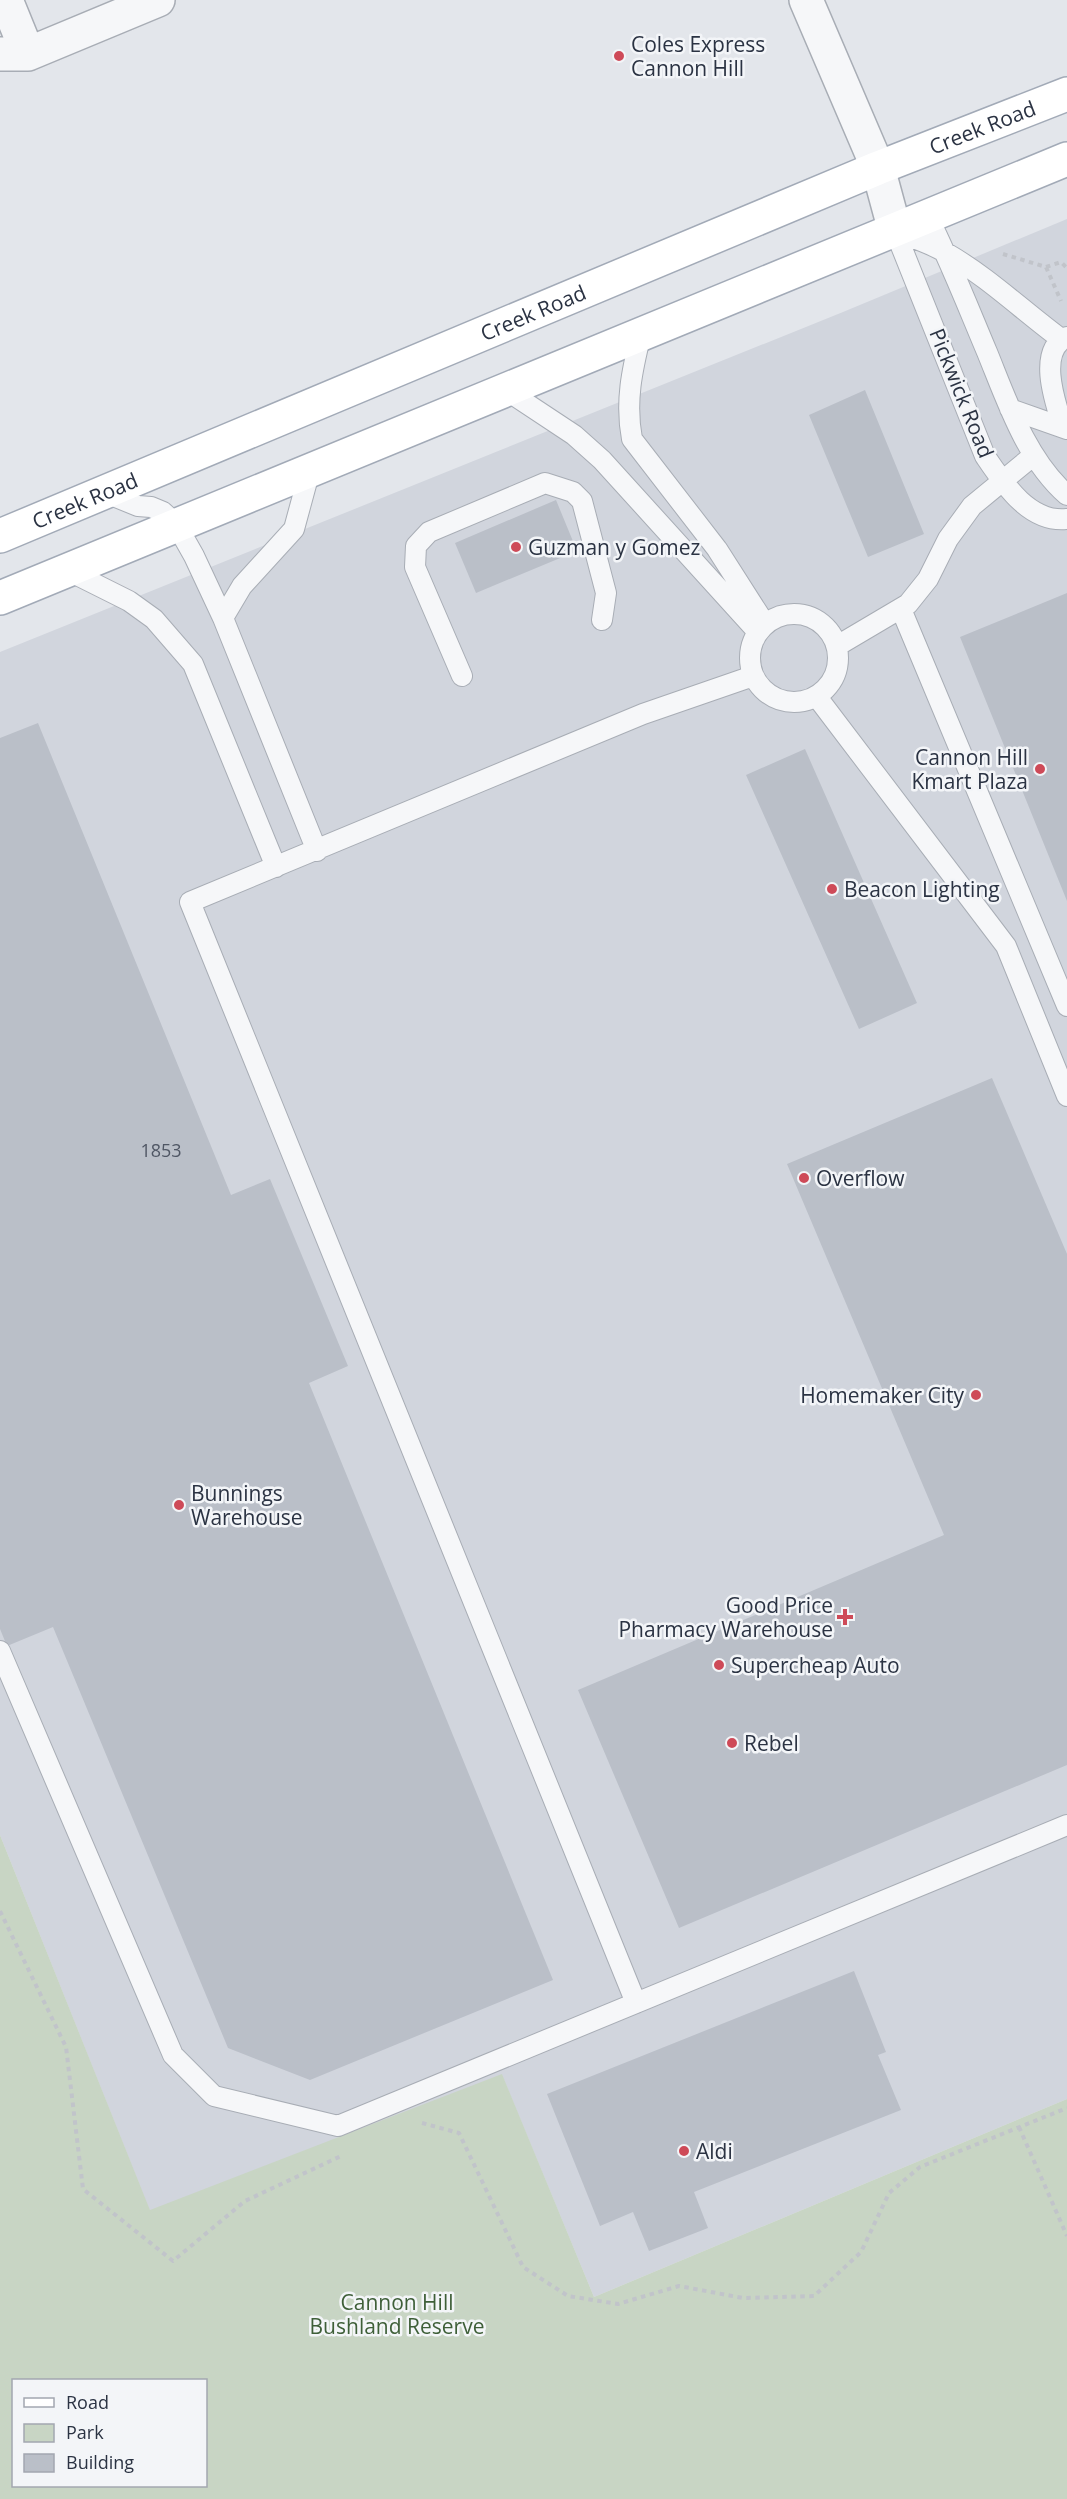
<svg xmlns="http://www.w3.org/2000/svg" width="1067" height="2499" font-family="'Open Sans',sans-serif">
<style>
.built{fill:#d1d5dd}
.green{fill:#c8d5c4;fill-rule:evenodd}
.building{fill:#babfc8}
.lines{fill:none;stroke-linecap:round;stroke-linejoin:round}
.lane-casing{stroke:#a8adb5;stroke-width:22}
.street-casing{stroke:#a8adb5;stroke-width:36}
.primary-casing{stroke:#a2aab7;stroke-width:36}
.path{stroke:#c1c4ca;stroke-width:4;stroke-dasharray:4.5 4.5;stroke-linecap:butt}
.lane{stroke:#f6f7f9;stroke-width:20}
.street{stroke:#f6f7f9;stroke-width:33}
.primary{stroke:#fff;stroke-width:33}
.poi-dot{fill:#ce4a58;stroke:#f3f5f8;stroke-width:2}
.labels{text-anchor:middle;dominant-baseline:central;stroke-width:5;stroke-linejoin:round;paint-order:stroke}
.number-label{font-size:18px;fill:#4f5664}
.poi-label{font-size:21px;fill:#2b3343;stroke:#f3f5f8;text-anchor:start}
.street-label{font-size:21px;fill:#2b3343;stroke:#f3f5f8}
.park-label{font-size:21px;fill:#3e5f38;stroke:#f3f5f8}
</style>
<rect width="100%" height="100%" fill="#e3e6eb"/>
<path class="built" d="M1067,219v1880l-473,198 -92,-222 -352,136 -150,-376v-1183l843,-340z"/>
<path class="green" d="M0,1835l150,375 352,-136 92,223 473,-198v400h-1067zM206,2380v106h-192v-106z"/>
<path class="building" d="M865,390l59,144 -56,23 -59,-142z
M556,500l21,51 -101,42 -21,-50z
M1067,593v308l-107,-264z
M38,723l193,472 39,-16 78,187 -39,17 244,597 -243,100 -82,-32 -175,-421 -46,19 -7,-17v-891z
M805,749l112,254 -58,26 -113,-254z
M992,1078l75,176v511l-388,163 -101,-238 366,-155 -157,-371z
M854,1971l32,81 -8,3 23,55 -207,82 14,36 -59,23 -16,-39 -33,14 -53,-132z"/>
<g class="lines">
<defs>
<path id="lane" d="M928,217c22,44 40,90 59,135 20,49 39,107 80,143
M895,231l90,225c19,28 44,67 82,63
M895,231c17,7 36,12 51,22 42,24 77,58 115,86
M641,334c-9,36 -16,68 -9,105l85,110 48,75
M506,390l68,45 28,25 156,172
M1010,409l57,20
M1063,427c-7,-22 -27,-77 4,-90
M106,493l32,13 13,1 12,5 13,12 18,32 29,62 94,233
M67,570l62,31 25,18 39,45 83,203
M901,609l166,397
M750 658a44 44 0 1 1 88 0a44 44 0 1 1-88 0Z
M223,618l19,-32 52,-57 16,-59
M837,646l71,-42 20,-25 20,-40 24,-33 62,-51
M462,676l-47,-109 1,-21 13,-14 116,-49 28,9 9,9 24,92 -4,27
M817,697l189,249 61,150
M0,1651l173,404 41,41 124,30 729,-301
M636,2003l-446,-1101 453,-188 110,-38"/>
<path id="street" d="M6,0l22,54
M806,0l72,168 17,63
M0,54h28l130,-54"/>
<g id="primary">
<path id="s1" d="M0,536l878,-368 189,-74"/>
<path d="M0,598l1067,-439"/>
</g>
</defs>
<use href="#lane" class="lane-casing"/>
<use href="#street" class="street-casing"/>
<use href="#primary" class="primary-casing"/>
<path class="path" d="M1003,254l43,13 15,34
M1046,267l15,-5 6,6
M0,1911l66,136 17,142 90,72 72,-60 96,-45
M422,2123l37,10 64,134 45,29 50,8 61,-18 64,12 71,-2 47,-44 28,-59 31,-26 147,-59
M1019,2127l48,109"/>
<use href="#lane" class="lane"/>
<use href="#street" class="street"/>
<use href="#primary" class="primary"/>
</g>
<g class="poi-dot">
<circle cx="619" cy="56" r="6"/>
<circle cx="516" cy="547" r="6"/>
<circle cx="1040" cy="769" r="6"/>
<circle cx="832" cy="889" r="6"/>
<circle cx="804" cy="1178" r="6"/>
<circle cx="976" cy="1395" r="6"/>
<circle cx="179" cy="1505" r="6"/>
<path d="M842 1608h6v6h6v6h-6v6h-6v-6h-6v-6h6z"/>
<circle cx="719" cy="1665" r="6"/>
<circle cx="732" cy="1743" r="6"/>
<circle cx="684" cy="2151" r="6"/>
</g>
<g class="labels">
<g class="number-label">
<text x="161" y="1150">1853</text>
</g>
<g class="poi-label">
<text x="631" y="44">Coles Express<tspan x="631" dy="24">Cannon Hill</tspan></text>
<text x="528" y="547">Guzman y Gomez</text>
<text x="1028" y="757" text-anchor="end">Cannon Hill<tspan x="1028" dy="24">Kmart Plaza</tspan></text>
<text x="844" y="889">Beacon Lighting</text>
<text x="816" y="1178">Overflow</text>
<text x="964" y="1395" text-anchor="end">Homemaker City</text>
<text x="191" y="1493">Bunnings<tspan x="191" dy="24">Warehouse</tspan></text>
<text x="833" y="1605" text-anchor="end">Good Price<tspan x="833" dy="24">Pharmacy Warehouse</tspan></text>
<text x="731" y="1665">Supercheap Auto</text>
<text x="744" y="1743">Rebel</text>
<text x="696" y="2151">Aldi</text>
</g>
<g class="street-label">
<text stroke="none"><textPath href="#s1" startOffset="1064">Creek Road</textPath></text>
<text stroke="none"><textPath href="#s1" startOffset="578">Creek Road</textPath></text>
<text transform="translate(962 393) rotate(68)">Pickwick Road</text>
<text stroke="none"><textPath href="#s1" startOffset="92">Creek Road</textPath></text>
</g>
<g class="park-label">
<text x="397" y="2302">Cannon Hill<tspan x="397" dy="24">Bushland Reserve</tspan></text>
</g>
</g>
<rect x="12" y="2379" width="195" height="108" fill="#f3f5f8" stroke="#a3a7b0" stroke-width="1.5"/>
<rect x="24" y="2398" width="30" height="9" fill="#ffffff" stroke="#a3a7b0" stroke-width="1.5"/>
<text x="66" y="2409" font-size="18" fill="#2b3343">Road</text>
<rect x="24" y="2424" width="30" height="18" fill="#c8d5c4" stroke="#a3a7b0" stroke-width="1.5"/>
<text x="66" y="2439" font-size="18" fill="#2b3343">Park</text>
<rect x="24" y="2454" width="30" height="18" fill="#babfc8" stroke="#a3a7b0" stroke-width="1.5"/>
<text x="66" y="2469" font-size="18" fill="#2b3343">Building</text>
</svg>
